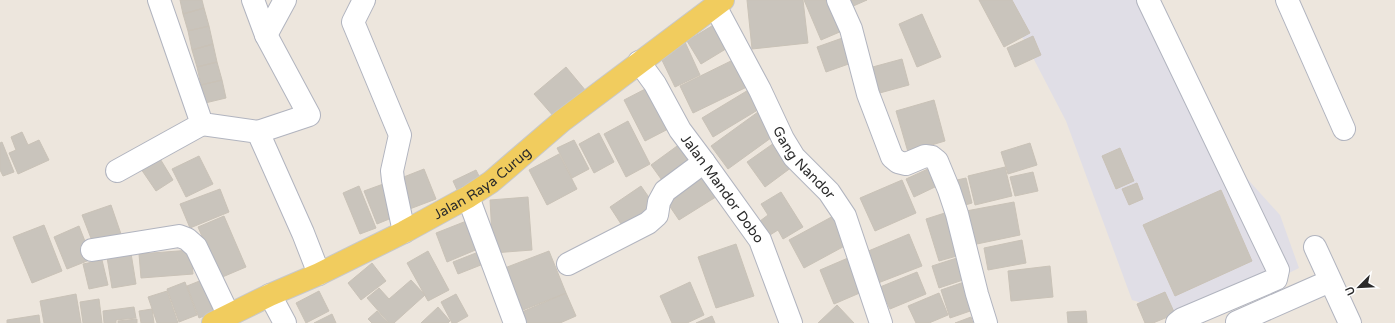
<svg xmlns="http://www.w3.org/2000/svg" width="1395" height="323" font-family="'Varela Round',sans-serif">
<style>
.industrial{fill:#e0dee6}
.building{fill:#c9c4bc;stroke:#c9c2b7}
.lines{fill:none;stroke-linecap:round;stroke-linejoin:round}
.minor-casing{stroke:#b1b4bf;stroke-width:24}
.major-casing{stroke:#c8c8c8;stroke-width:24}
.minor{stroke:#fff;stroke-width:22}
.major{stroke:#f1cc5e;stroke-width:22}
.labels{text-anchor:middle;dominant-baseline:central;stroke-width:4;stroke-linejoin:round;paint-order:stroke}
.street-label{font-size:14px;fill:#2b2b2b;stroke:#fff}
</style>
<rect width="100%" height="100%" fill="#ede6dd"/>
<path class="industrial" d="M1003,0h145l48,122 84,93 19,53 -103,51 -64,-19 -66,-179z"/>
<path class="building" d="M180,0h22l2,8 -21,6z
M747,0h56l5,43 -56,6z
M805,0h31l13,28 -28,12 -17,-40z
M848,0h19l-16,7z
M979,0h33l18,33 -26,14z
M204,8l5,18 -21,5 -5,-17z
M922,14l19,43 -24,10 -18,-43z
M720,21l14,23 -33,20 -14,-23z
M209,26l4,18 -21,6 -4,-19z
M848,36l9,25 -31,11 -9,-25z
M1033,36l8,19 -26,12 -8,-19z
M685,42l15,33 -25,12 -16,-33z
M213,44l4,18 -20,5 -5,-17z
M737,58l14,27 -58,28 -13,-27z
M902,59l7,26 -33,9 -7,-26z
M217,62l5,18 -21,5 -4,-18z
M566,67l20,24 -31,27 -21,-24z
M222,80l4,18 -21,5 -4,-18z
M653,85l21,41 -29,15 -21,-41z
M750,89l11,19 -48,29 -11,-19z
M934,100l11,41 -37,11 -12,-41z
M758,112l17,23 -47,34 -17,-23z
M628,121l22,43 -24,13 -22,-43z
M22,132l6,13 11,-5 10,20 -31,14 -9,-21 7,-3 -5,-13z
M599,133l15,29 -20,11 -15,-29z
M574,140l15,29 -17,9 -15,-30z
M684,141l13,17 -33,25 -13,-18z
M2,142l12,30 -11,4 -3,-6v-27z
M774,143l18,24 -27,20 -18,-25z
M1030,143l7,22 -29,9 -7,-22z
M1120,148l14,33 -18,8 -14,-33z
M559,154l18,35 -30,16 -18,-35z
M199,156l14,28 -27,13 -14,-28z
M159,157l14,23 -17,11 -15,-22z
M1005,167l7,29 -37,9 -7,-29z
M930,168l7,18 -23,11 -8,-18z
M424,169l12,30 -29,11 -11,-30z
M702,169l17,26 -40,25 -17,-25z
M476,170l6,12 -23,12 -6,-13z
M1033,172l5,19 -23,5 -5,-19z
M966,178l6,25 -17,5 -7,-26z
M902,180l14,33 -41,18 -15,-33z
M386,183l13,32 -22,9 -13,-33z
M1137,183l6,16 -14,6 -7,-16z
M359,186l17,42 -16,6 -17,-41z
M641,186l14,20 -32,21 -13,-20z
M220,189l9,23 -39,16 -10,-24z
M1221,190l31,71 -77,35 -32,-71z
M781,192l22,35 -20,12 -5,-9 -8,5 -10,-14 8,-6 -7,-11z
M528,197l4,53 -39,3 -3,-53z
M1014,202l6,33 -48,10 -6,-34z
M111,205l11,32 -28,9 -12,-31z
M951,211l13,43 -25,7 -13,-42z
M837,214l15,28 -48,26 -15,-28z
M224,216l22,51 -26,11 -22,-51z
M474,218l11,28 -38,16 -11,-29z
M44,225l18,46 -30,12 -19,-46z
M79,226l13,33 -25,10 -13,-32z
M909,234l13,32 -44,17 -12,-31z
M1022,240l4,23 -38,7 -4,-22z
M736,244l18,52 -38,12 -18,-51z
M130,247l6,37 -24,4 -6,-37z
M486,249l5,12 -33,13 -5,-12z
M191,250l2,24 -52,4 -2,-24z
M428,251l21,39 -21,11 -21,-38z
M549,251l17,42 -48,19 -16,-43z
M963,256l6,22 -30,10 -7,-22z
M848,258l14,34 -28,12 -14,-34z
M102,260l6,25 -19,4 -6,-25z
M372,263l14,18 -25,19 -13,-17z
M1050,266l3,31 -42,4 -3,-30z
M917,272l9,22 -36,15 -10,-22z
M207,278l12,32 -20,8 -12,-32z
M411,280l14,15 -31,28h-5l-22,-25 12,-10 10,11z
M967,281l9,28 -26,9 -9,-28z
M185,282l12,33 -18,7 -12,-33z
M690,282l14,33 -17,8h-15l-12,-27z
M167,291l11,32h-21l-9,-26z
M319,291l10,20 -23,12 -10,-20z
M1165,292l10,22 -22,9h-8l-8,-19z
M566,293l10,23 -16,7h-41l-4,-8z
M939,293l9,22 -19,8h-13l-8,-17z
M76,294l5,29h-37l-4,-22z
M456,294l12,22 -12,7h-4l-11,-21z
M99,299l3,24h-19l-3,-21z
M837,305l17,18h-36z
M134,307l2,11 -20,2v3h-12l-1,-12z
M438,307l12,14 -2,2h-27z
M152,309l2,14h-13l-2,-12z
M377,311l11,12h-16l-4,-4z
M1086,311l1,12h-19l-1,-11z
M332,314l4,9h-22z
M39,315l1,8h-33v-3z
M712,316l3,7h-19z
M971,317l2,6h-18z
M137,319v4h-19v-2z"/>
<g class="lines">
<defs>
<g id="minor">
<path d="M159,0l43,124 56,8 45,101 16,41"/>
<path d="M253,0l13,35 43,80 -51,17"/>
<path d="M364,0l-11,22 47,113 -8,36 1,9 11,52"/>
<path d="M838,0l13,29 17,65 24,63 6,5 8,2 19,-8 7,1 5,4 12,29 8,24 20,80 9,29"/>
<path d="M1148,0l130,270 -2,9 -94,40 -5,4"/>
<path d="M1287,0l57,129"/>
<path id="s1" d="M715,6l45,84 23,49 11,18 35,35 16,24 36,107"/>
<path d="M266,35l19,-35"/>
<path id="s2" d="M639,62l16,22 25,46 24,32 56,78 31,83"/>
<path d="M117,171l85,-47"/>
<path d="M468,197l47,126"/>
<path d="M1315,247l35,76"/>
<path d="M92,250l87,-14 8,3 9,8 33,69"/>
<path d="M568,264l80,-41 9,-8 2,-13 6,-11 39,-29"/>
<path d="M270,295l15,28"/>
<path d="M1238,323l-1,-1 93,-41"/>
</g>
<g id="major">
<path id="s3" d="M213,323l57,-28 49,-21 85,-42 64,-35 23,-15 71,-61 161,-121"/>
</g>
</defs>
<use href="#minor" class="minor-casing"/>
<use href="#major" class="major-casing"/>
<use href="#minor" class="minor"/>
<use href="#major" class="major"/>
</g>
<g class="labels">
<g class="street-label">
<text stroke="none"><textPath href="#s1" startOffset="181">Gang Nandor</textPath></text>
<text stroke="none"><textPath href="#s3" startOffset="304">Jalan Raya Curug</textPath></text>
<text stroke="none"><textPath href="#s2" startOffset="152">Jalan Mandor Dobo</textPath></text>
</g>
</g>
<g transform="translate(1359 287) rotate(246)" stroke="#ffffff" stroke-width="3" paint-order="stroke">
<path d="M0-3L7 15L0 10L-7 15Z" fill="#2b2b2b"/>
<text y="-6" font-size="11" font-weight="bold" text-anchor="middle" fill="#2b2b2b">U</text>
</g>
</svg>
